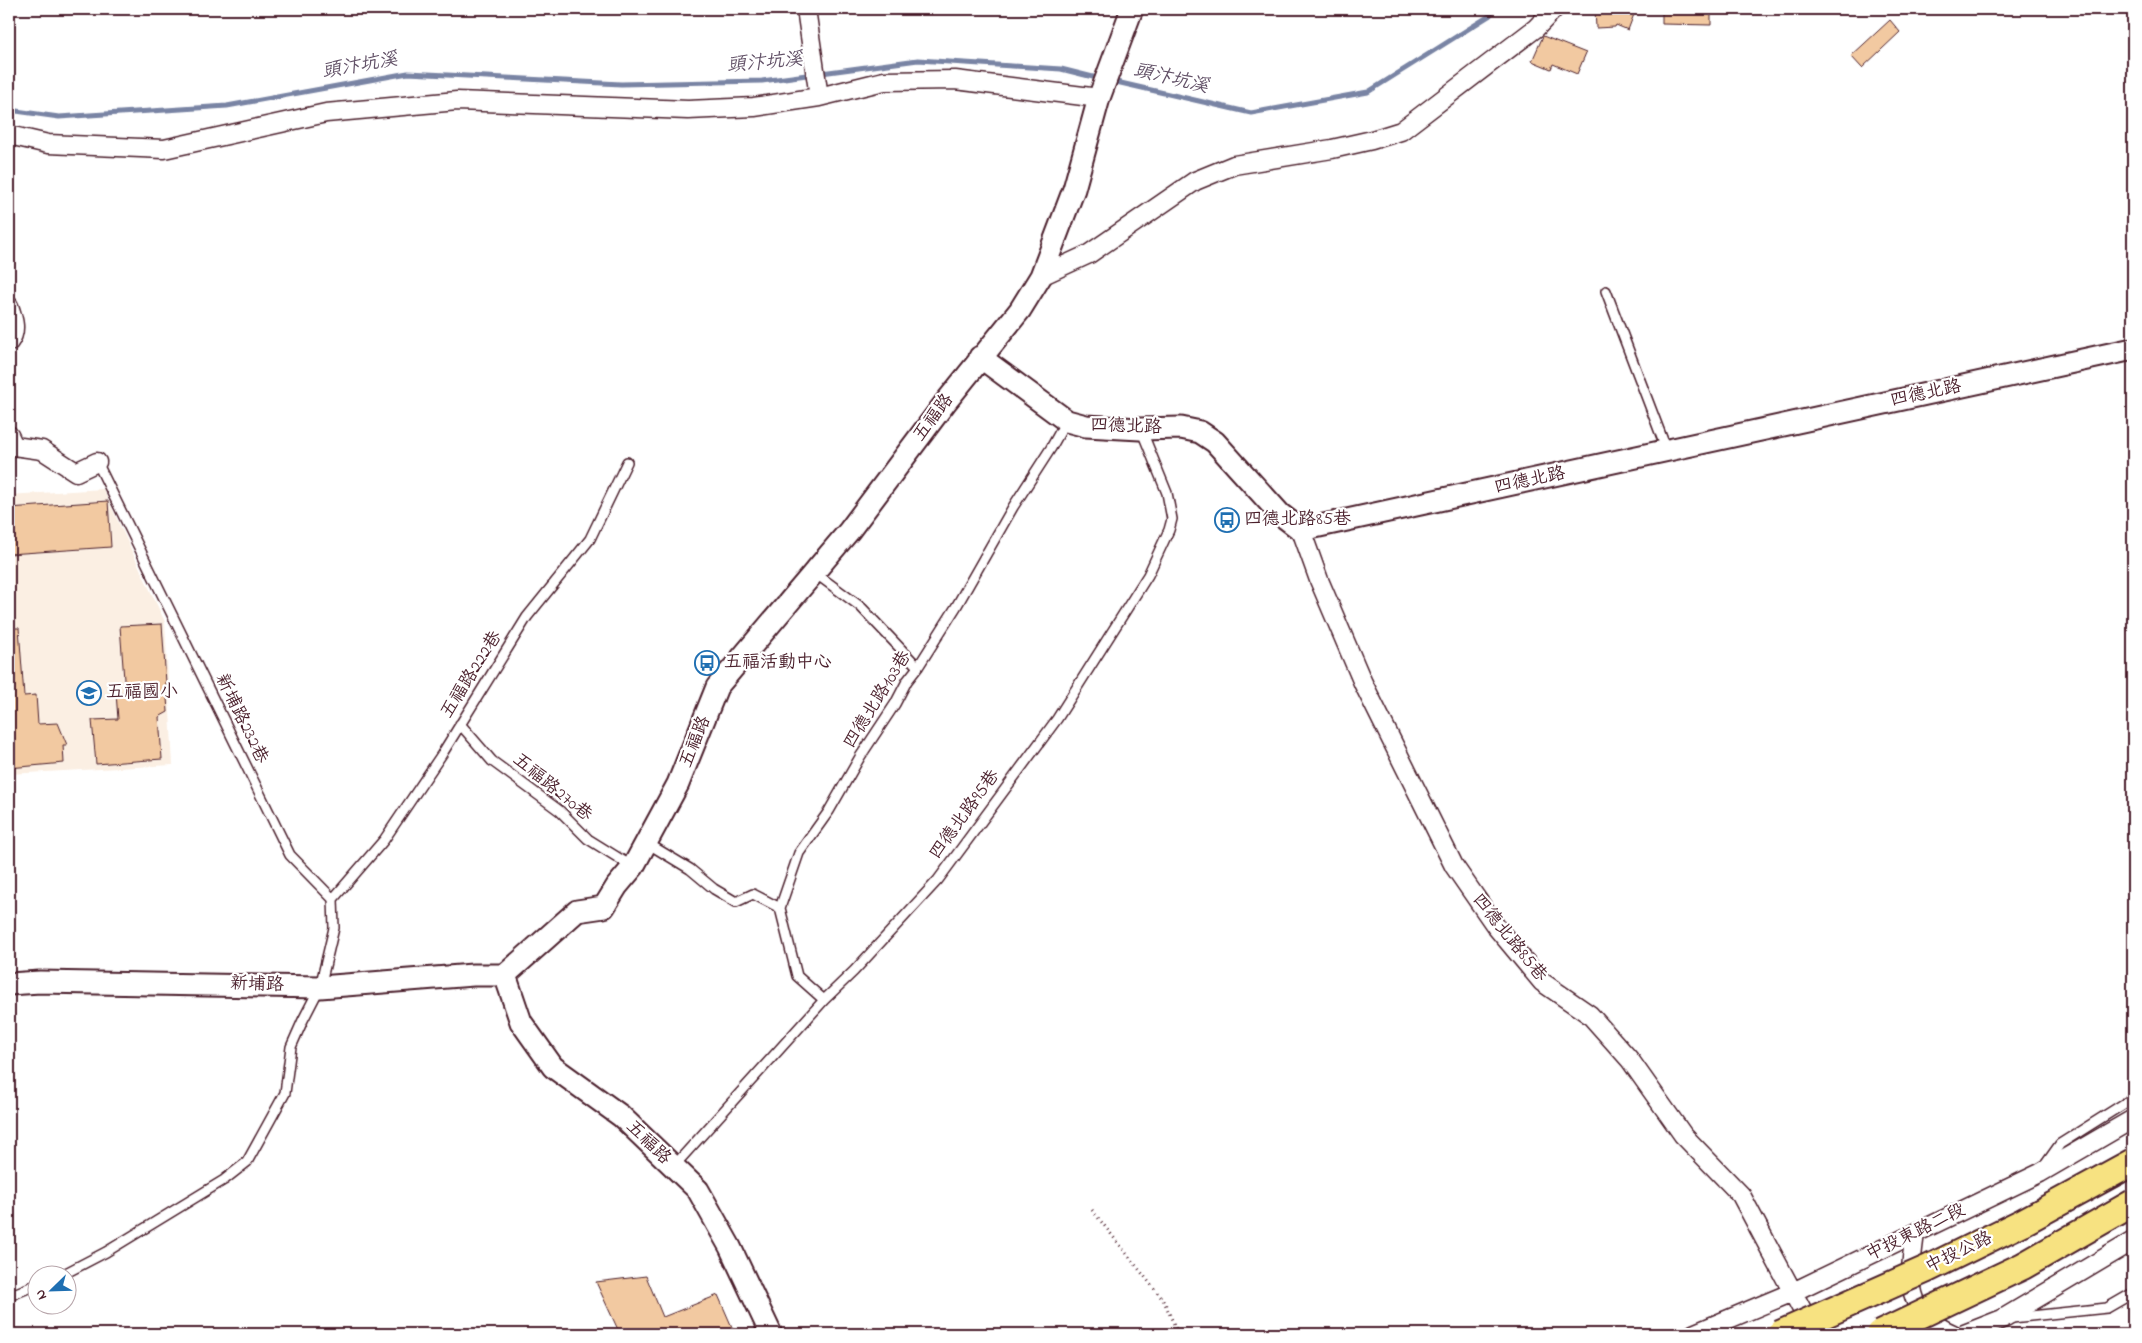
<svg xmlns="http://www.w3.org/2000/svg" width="2142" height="1343" font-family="'Indie Flower','LXGW WenKai TC',sans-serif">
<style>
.built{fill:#fbefe3}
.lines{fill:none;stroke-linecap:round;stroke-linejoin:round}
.stream{stroke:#7984a4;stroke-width:5}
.building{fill:#f2c9a1;stroke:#4a1f2b}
.service-casing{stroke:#4a1f2b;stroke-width:12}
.minor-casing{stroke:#4a1f2b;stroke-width:21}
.tertiary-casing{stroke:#4a1f2b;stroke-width:25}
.path{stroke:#4a1f2b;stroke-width:3;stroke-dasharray:1 4;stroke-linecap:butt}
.service{stroke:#fff;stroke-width:9}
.minor{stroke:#fff;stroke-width:18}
.tertiary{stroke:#fff;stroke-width:21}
.primary-bridge-casing{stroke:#4a1f2b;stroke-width:30;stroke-linecap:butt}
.primary-bridge{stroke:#f7e281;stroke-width:26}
.labels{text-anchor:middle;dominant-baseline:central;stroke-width:4.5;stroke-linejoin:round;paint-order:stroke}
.street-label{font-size:18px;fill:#4a1f2b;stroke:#fff}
.poi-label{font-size:18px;fill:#4a1f2b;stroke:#fff;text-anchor:start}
.water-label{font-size:19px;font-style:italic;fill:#625167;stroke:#fff}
</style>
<rect width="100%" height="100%" fill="#fff"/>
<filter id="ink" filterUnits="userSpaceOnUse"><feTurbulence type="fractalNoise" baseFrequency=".02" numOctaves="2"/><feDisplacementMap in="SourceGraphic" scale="10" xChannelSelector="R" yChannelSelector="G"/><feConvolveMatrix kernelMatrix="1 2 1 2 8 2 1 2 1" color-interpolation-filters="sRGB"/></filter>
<g filter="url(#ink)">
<path class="built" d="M103,489l62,133 8,143 -164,9v-279z"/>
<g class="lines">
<path class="stream" d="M1112,81l139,32 117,-21 121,-76 6,-7
M9,110l50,7 168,-11 181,-33 213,11 141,-3 156,-21 143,9 40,10"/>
</g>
<path class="building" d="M1595,9h41l-8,21 -12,-5 -1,2 -19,1z
M1662,9h49v16l-49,-1z
M1890,20l10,12 -38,36 -11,-12z
M1543,36l43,17 -9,21 -24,-10 -2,5 -19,-8z
M108,501l3,46 -102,7v-46z
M162,624l6,88 -9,5 3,42 -66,5 -4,-44 26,-1 -2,-26h9l-5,-67z
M9,628h10l5,68 12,-1 2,29 20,-1 9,22h-4l1,18 -55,5z
M646,1276l17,41 55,-22 17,39h-115l-24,-52z"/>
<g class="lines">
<defs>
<path id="service" d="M1606,291l61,160
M815,573l46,34 57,60
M460,724l32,37 68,50 28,28 45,28
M647,843l43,26 24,20 22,13 17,-8 27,14
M333,899l51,-59 58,-86 85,-137 63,-78 37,-77
M824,1000l-27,-24 -17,-68 19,-55 30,-42 31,-54 35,-53 12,-23 11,-14 38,-60 57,-100 38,-59 15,-27
M2045,1165l15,-21 73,-46
M674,1166l150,-166 30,-29 84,-91 119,-161 91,-144 21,-45 3,-11 -5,-26 -26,-64
M60,1276l46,-24 118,-72 23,-18 38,-69 6,-46 12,-27 17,-33 14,-59 -1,-29 -43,-44 -193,-393
M9,1296l29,-12
M2012,1318l95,-10 26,-15"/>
<path id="minor" d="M806,9l13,88
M9,135l39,9 116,5 162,-36 131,-12 231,9 66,-3 65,-10 65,-16 71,-1 144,18
M1041,276l48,-22 106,-73 39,-16 98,-16 40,-9 29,-9 135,-103 18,-19
M9,306c4,12 9,25 0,36
M9,435l5,11 28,4 34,22 21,-10
M1301,530l18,50 44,103 91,183 43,62 45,54 48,33 40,45 53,75 58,60 74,139
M1915,1233c-6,46 -12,80 38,101
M1693,1334l100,-42 247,-119 93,-54
M1964,1334l38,-15 131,-78"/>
<path id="tertiary" d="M980,357l87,64 19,5 54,3 41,-1 19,4 15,10 65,72 21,16 832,-181
M505,975l72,-64 27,-4 13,-21 16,-19 45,-83 39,-97 132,-156 96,-128 75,-93 21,-34 33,-87 25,-91 33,-89
M505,975l16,47 32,45 68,49 77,74 32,57 41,87
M9,984l31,-2 280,5 153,-12h32"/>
</defs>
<use href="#service" class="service-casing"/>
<use href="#minor" class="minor-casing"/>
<use href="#tertiary" class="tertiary-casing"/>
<path class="path" d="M1092,1210l72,91 14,33"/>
<use href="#service" class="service"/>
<use href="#minor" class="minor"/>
<use href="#tertiary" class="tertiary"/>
<defs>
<path id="primary-bridge" d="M1780,1334l147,-65 96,-47 110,-60
M1880,1334l143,-68 110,-63"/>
</defs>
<use href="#primary-bridge" class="primary-bridge-casing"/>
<use href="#primary-bridge" class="primary-bridge"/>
</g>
</g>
<defs>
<symbol id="bus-ring" viewBox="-11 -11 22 22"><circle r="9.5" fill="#fff" stroke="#1f6fb2" stroke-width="1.5"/><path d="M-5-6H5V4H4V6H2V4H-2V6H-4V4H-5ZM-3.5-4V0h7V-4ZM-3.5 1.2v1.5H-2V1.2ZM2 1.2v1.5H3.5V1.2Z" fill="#1f6fb2"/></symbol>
<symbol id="school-ring" viewBox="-11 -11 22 22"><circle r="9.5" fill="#fff" stroke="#1f6fb2" stroke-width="1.5"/><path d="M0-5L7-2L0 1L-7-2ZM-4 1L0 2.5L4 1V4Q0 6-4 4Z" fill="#1f6fb2"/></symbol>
</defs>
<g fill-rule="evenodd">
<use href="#bus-ring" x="1213" y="506" width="28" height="28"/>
<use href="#bus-ring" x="693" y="649" width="28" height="28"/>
<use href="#school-ring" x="75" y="679" width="28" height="28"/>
</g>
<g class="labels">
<g class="street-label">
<text transform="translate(1926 394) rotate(-12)">四德北路</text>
<text transform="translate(934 418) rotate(-53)">五福路</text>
<text transform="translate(1126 427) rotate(2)">四德北路</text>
<text transform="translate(1530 481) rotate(-12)">四德北路</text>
<text transform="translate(472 675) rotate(-58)">五福路222巷</text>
<text transform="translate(878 700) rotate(-58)">四德北路103巷</text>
<text transform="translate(241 719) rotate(64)">新埔路232巷</text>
<text transform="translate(696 742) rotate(-68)">五福路</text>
<text transform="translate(552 788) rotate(39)">五福路270巷</text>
<text transform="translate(965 815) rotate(-54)">四德北路95巷</text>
<text transform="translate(1509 938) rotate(51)">四德北路85巷</text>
<text transform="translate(257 985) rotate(2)">新埔路</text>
<text transform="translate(648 1143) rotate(44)">五福路</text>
<text transform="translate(1916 1233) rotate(-26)">中投東路二段</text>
<text transform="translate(1959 1253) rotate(-26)">中投公路</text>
</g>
<g class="poi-label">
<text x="1244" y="520">四德北路85巷</text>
<text x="724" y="663">五福活動中心</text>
<text x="106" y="693">五福國小</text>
</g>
<g class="water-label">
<text transform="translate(765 63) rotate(-5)">頭汴坑溪</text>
<text transform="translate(360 66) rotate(-10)">頭汴坑溪</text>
<text transform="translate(1171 79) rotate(13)">頭汴坑溪</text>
</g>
</g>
<rect width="2142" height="1343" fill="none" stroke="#fff" stroke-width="30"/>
<rect x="15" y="15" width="2112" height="1313" fill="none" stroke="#4a1f2b" stroke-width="2" filter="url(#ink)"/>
<g transform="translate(52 1290) rotate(247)"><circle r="24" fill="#ffffff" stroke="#b7a5aa"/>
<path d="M0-4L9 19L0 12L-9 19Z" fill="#1f6fb2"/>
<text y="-8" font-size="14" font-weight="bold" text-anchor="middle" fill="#4a1f2b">N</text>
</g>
</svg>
